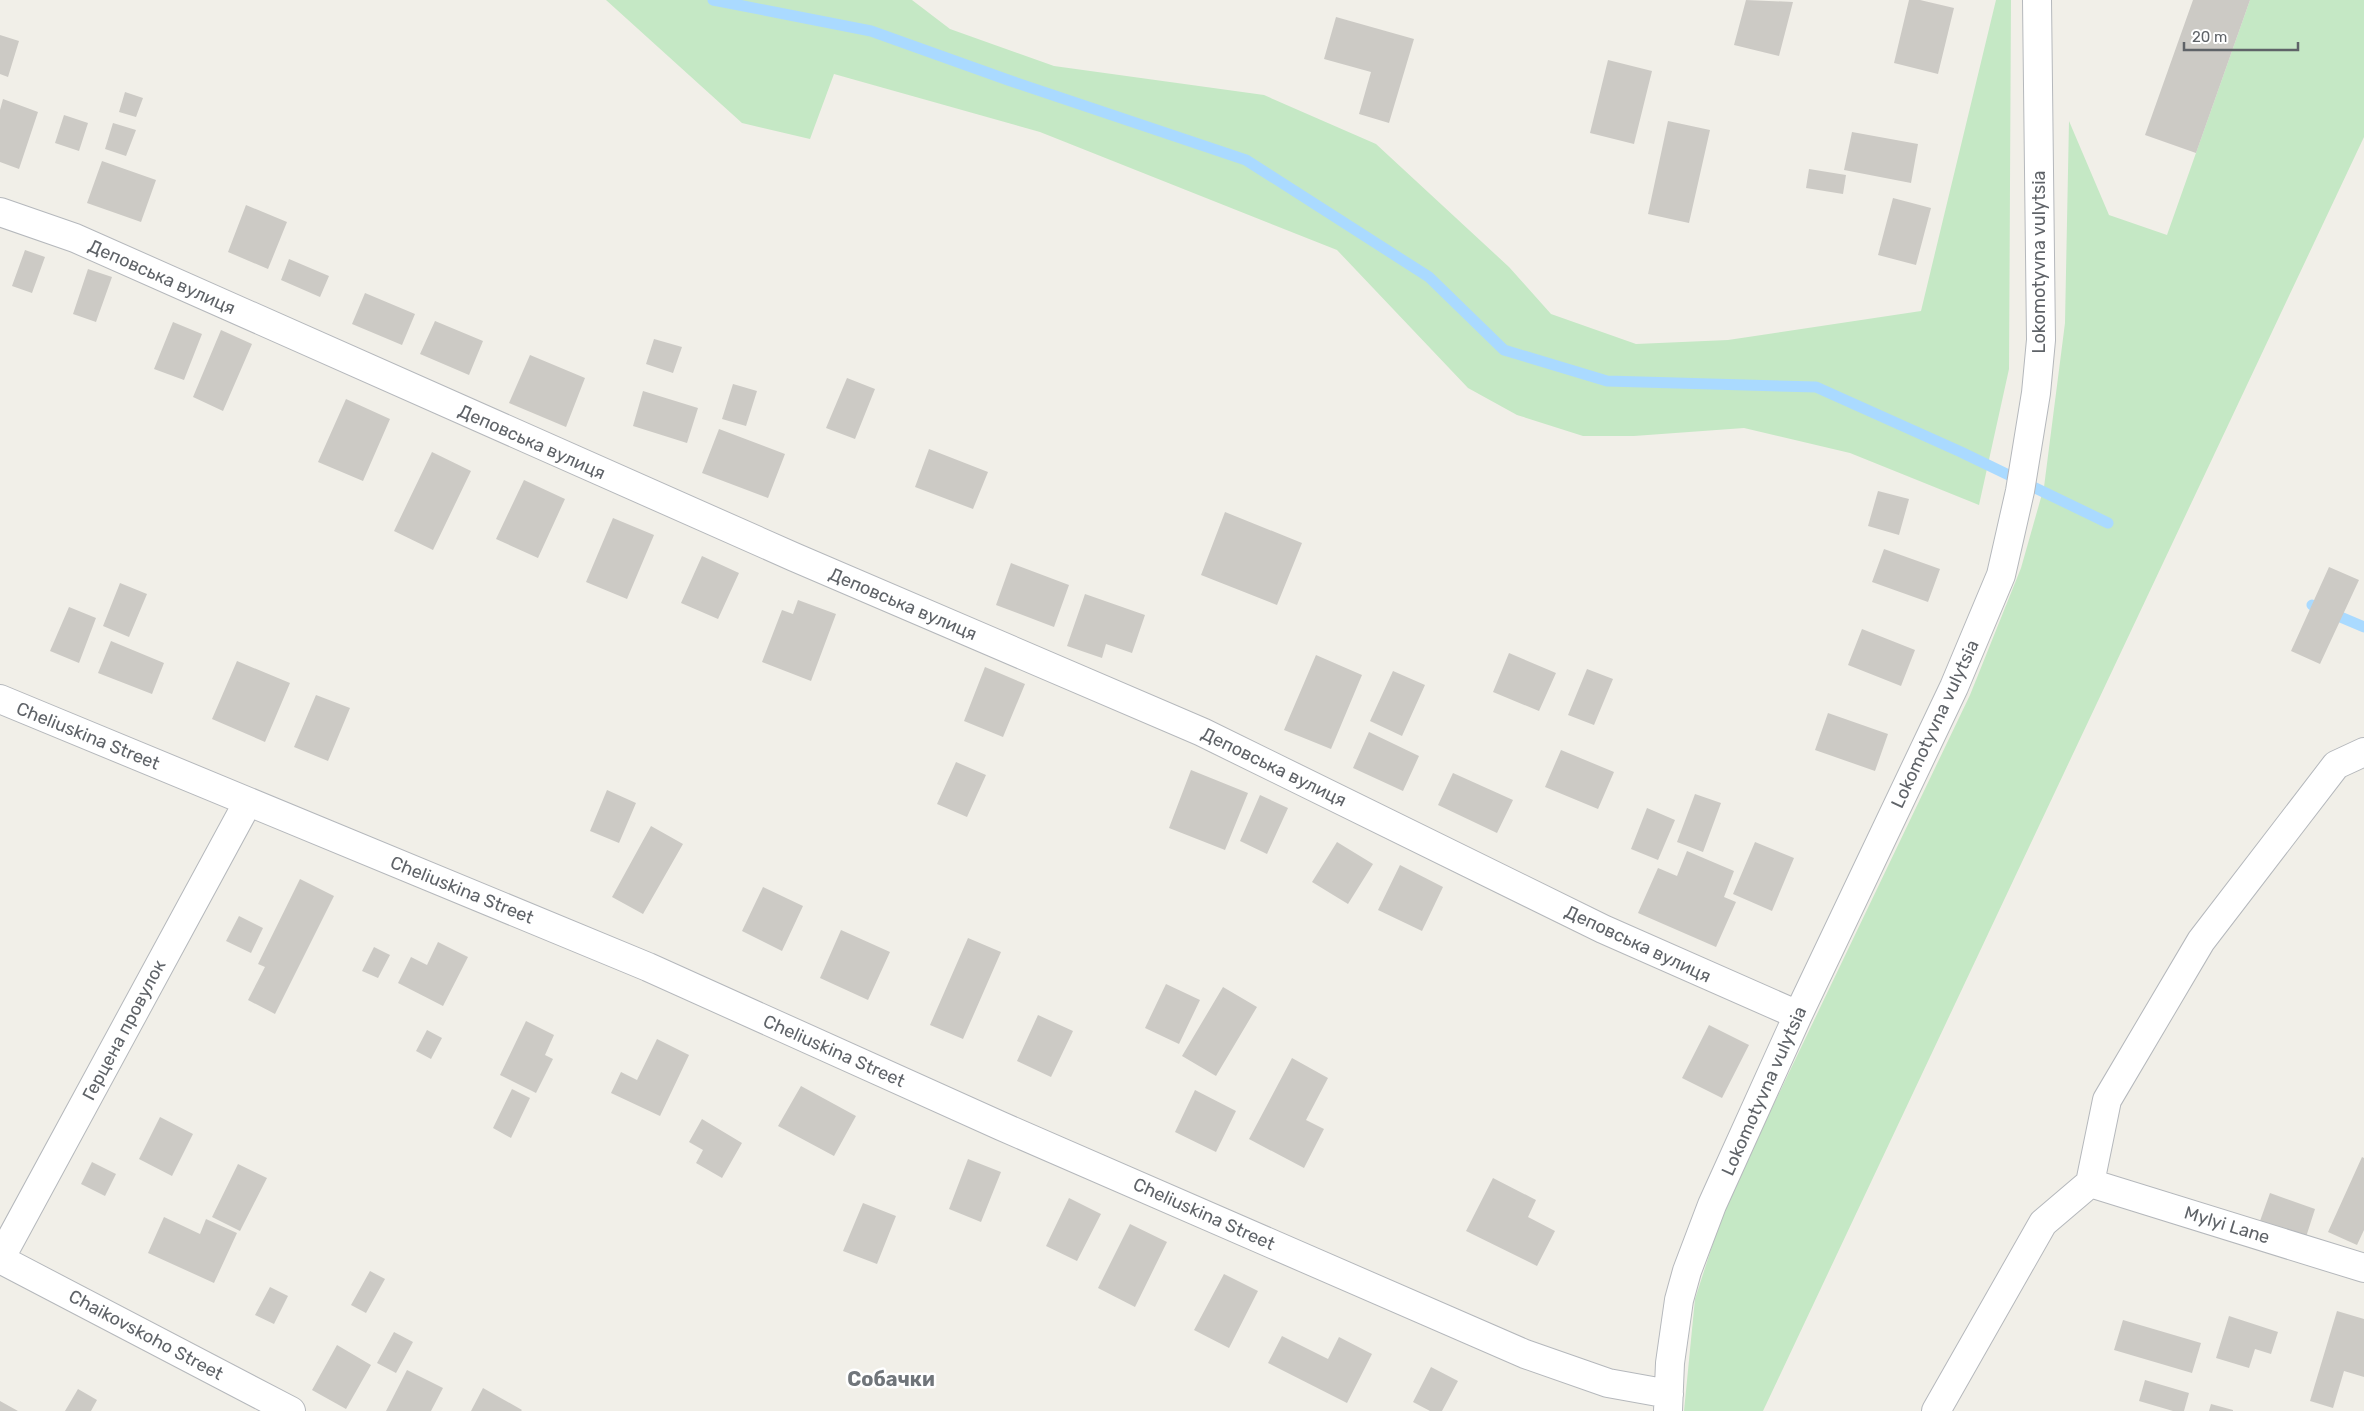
<svg xmlns="http://www.w3.org/2000/svg" width="2364" height="1411" font-family="Rubik,sans-serif">
<style>
.green{fill:#c5e8c5}
.lines{fill:none;stroke-linecap:round;stroke-linejoin:round}
.stream{stroke:#aadaff;stroke-width:11}
.building{fill:#cccac5}
.minor-casing{stroke:#b5b8bc;stroke-width:30}
.minor{stroke:#fff;stroke-width:28}
.labels{text-anchor:middle;dominant-baseline:central;stroke-width:5;stroke-linejoin:round;paint-order:stroke}
.street-label{font-size:18px;fill:#5f6368;stroke:#fff}
.quarter-label{font-size:20px;font-weight:bold;fill:#70757a;stroke:#fff}
</style>
<rect width="100%" height="100%" fill="#f1efe8"/>
<path class="green" d="M606,0h306l38,29 104,37 210,29 112,49 133,123 42,47 85,30 92,-4 193,-29 75,-311h15l-2,369 -30,136 -129,-52 -106,-25 -110,8h-51l-66,-21 -49,-27 -131,-138 -297,-118 -206,-58 -24,65 -68,-16z
M2250,0h114v137l-601,1274h-79l11,-112 30,-93 245,-511 51,-127 23,-81 21,-164 4,-202 40,94 58,20z"/>
<g class="lines">
<path class="stream" d="M713,0l158,31 137,49 238,80 183,117 75,73 103,31 209,6 145,65 147,71
M2312,605l52,22"/>
</g>
<path class="building" d="M1746,0l47,2 -14,54 -45,-11z
M1909,0h11l34,8 -16,66 -44,-11z
M2193,0h57l-54,153 -51,-18z
M1336,17l78,22 -25,84 -30,-9 12,-42 -47,-13z
M0,35l19,6 -11,36 -8,-3z
M1608,60l44,11 -18,73 -44,-11z
M125,92l18,6 -7,19 -17,-5z
M3,99l35,13 -19,57 -19,-7v-52z
M64,115l24,8 -9,28 -24,-8z
M1668,121l42,9 -21,93 -41,-9z
M113,123l23,7 -10,26 -21,-7z
M1852,132l66,12 -7,39 -67,-13z
M102,161l54,19 -15,42 -54,-19z
M1809,169l37,6 -3,19 -37,-6z
M1893,198l38,10 -15,57 -38,-10z
M246,205l41,17 -19,47 -40,-17z
M25,250l20,7 -13,36 -20,-7z
M289,259l40,17 -9,21 -39,-17z
M88,269l24,8 -16,45 -23,-8z
M365,293l50,21 -13,31 -50,-21z
M435,321l48,20 -14,34 -49,-21z
M173,322l29,12 -18,46 -30,-11z
M221,330l31,14 -29,67 -30,-14z
M654,339l28,8 -9,26 -27,-9z
M530,355l55,23 -19,49 -57,-24z
M847,378l28,11 -20,50 -29,-11z
M733,384l24,7 -11,35 -24,-7z
M643,391l55,17 -11,35 -54,-17z
M346,399l44,20 -27,62 -45,-19z
M719,429l66,25 -17,44 -66,-25z
M929,449l59,23 -15,37 -58,-22z
M432,452l39,19 -38,79 -39,-19z
M524,480l41,19 -27,59 -42,-19z
M1878,491l31,8 -10,36 -31,-9z
M1225,512l77,31 -25,62 -76,-30z
M613,518l41,17 -27,64 -41,-17z
M1884,549l56,20 -12,33 -56,-20z
M702,556l37,17 -21,46 -37,-16z
M1011,563l58,22 -15,42 -58,-22z
M2329,567l30,13 -39,84 -29,-13z
M120,583l27,11 -18,43 -26,-11z
M1085,594l60,21 -13,38 -26,-9 -4,14 -35,-12z
M798,600l38,14 -25,67 -49,-19 20,-52 11,4z
M69,607l27,11 -17,45 -29,-12z
M1862,629l53,21 -14,36 -53,-21z
M111,641l53,22 -12,31 -54,-21z
M1509,653l47,20 -17,38 -46,-19z
M1316,655l46,20 -31,74 -47,-19z
M237,661l53,22 -25,59 -53,-23z
M985,667l40,17 -22,53 -39,-16z
M1587,669l26,10 -19,46 -26,-10z
M1393,671l32,14 -23,51 -32,-15z
M316,695l34,13 -22,53 -34,-14z
M1828,713l60,21 -13,37 -60,-21z
M1369,732l50,24 -16,35 -50,-23z
M1561,750l53,22 -16,37 -53,-22z
M956,762l30,13 -19,42 -30,-13z
M1191,770l57,23 -23,57 -56,-22z
M1453,773l60,27 -16,33 -59,-28z
M607,790l29,13 -17,40 -29,-12z
M1695,794l26,9 -18,49 -26,-10z
M1260,795l28,13 -21,46 -27,-13z
M1647,808l28,12 -17,40 -27,-11z
M651,826l32,18 -40,70 -31,-17z
M1337,842l36,22 -25,40 -36,-22z
M1755,842l39,16 -22,53 -39,-17z
M1687,851l47,20 -10,26 12,5 -20,45 -78,-34 20,-45 19,8z
M1400,865l43,22 -21,44 -44,-21z
M300,879l34,17 -59,118 -27,-14 17,-33 -7,-3z
M763,887l40,19 -21,45 -40,-20z
M239,916l24,12 -12,25 -25,-12z
M841,930l49,22 -22,48 -48,-22z
M968,938l33,14 -38,87 -33,-14z
M438,942l30,15 -25,49 -45,-23 13,-26 16,8z
M374,947l16,8 -12,23 -16,-7z
M1166,984l34,16 -21,44 -34,-16z
M1223,987l34,20 -41,69 -34,-20z
M1038,1015l35,16 -22,46 -34,-16z
M526,1021l28,14 -9,20 8,4 -17,34 -36,-18z
M1709,1025l40,20 -27,53 -40,-20z
M427,1030l15,8 -11,21 -15,-8z
M657,1039l32,16 -29,61 -49,-23 10,-21 16,8z
M1292,1058l36,20 -22,42 18,9 -20,39 -55,-29z
M801,1086l55,30 -22,40 -56,-30z
M512,1089l18,9 -19,40 -18,-10z
M1195,1090l41,21 -20,41 -41,-20z
M160,1117l33,17 -21,42 -33,-17z
M702,1119l40,24 -20,35 -26,-15 7,-13 -14,-8z
M2362,1157l2,1v72l-7,15 -29,-13z
M968,1159l33,13 -20,50 -32,-13z
M92,1162l24,12 -11,22 -24,-12z
M238,1164l29,14 -27,53 -28,-14z
M1493,1178l43,22 -8,17 27,14 -18,35 -71,-35z
M2270,1193l45,16 -9,28 -46,-16z
M1069,1198l32,16 -24,47 -31,-15z
M863,1203l33,13 -19,48 -34,-13z
M164,1217l36,17 6,-15 31,14 -23,50 -66,-30z
M1130,1224l37,18 -32,65 -37,-19z
M370,1271l15,8 -19,34 -15,-8z
M1224,1274l34,17 -29,57 -35,-18z
M270,1287l18,9 -14,28 -19,-9z
M2337,1311l27,8v58l-20,-6 -11,37 -23,-7z
M2229,1316l49,16 -7,22 -16,-5 -6,19 -33,-10z
M2123,1320l78,23 -9,30 -78,-23z
M394,1332l19,10 -17,31 -19,-10z
M1282,1336l46,23 11,-22 33,17 -25,49 -79,-40z
M337,1345l34,20 -25,44 -34,-19z
M1431,1367l27,14 -16,30h-12l-17,-9z
M407,1370l36,18 -12,23h-45z
M2145,1380l44,13 -5,18h-11l-34,-10z
M483,1388l39,22 -1,1h-50z
M78,1389l19,11 -6,11h-26z
M0,1401l18,10h-18z
M2211,1404l22,6v1h-24z"/>
<g class="lines">
<defs>
<path id="minor" d="M0,212l75,26 719,319 408,175 401,197 195,86
M0,699l648,268 353,159 524,228 83,29 61,11
M2090,1183l274,85
M0,1259l248,-457
M0,1259l291,152
M1668,1411l2,-48 9,-63 8,-29 25,-66 86,-190 156,-328 47,-112 19,-84 16,-98 5,-53 -4,-340
M1936,1411l107,-188 47,-40 17,-83 94,-159 135,-176 28,-13"/>
</defs>
<use href="#minor" class="minor-casing"/>
<use href="#minor" class="minor"/>
</g>
<g class="labels">
<g class="street-label">
<text transform="translate(2039 262) rotate(-90)">Lokomotyvna vulytsia</text>
<text transform="translate(162 277) rotate(24)">Деповська вулиця</text>
<text transform="translate(532 442) rotate(24)">Деповська вулиця</text>
<text transform="translate(903 604) rotate(23)">Деповська вулиця</text>
<text transform="translate(1935 724) rotate(-65)">Lokomotyvna vulytsia</text>
<text transform="translate(88 736) rotate(22)">Cheliuskina Street</text>
<text transform="translate(1274 767) rotate(26)">Деповська вулиця</text>
<text transform="translate(462 890) rotate(22)">Cheliuskina Street</text>
<text transform="translate(1638 944) rotate(25)">Деповська вулиця</text>
<text transform="translate(124 1030) rotate(-62)">Герцена провулок</text>
<text transform="translate(834 1051) rotate(24)">Cheliuskina Street</text>
<text transform="translate(1764 1091) rotate(-66)">Lokomotyvna vulytsia</text>
<text transform="translate(1204 1214) rotate(24)">Cheliuskina Street</text>
<text transform="translate(2227 1225) rotate(17)">Mylyi Lane</text>
<text transform="translate(146 1335) rotate(28)">Chaikovskoho Street</text>
</g>
<g class="quarter-label">
<text x="891" y="1379">Собачки</text>
</g>
</g>
<path d="M2184 42v8h114v-8" fill="none" stroke="#5f6368" stroke-width="2.5"/>
<text x="2192" y="42" font-size="15" fill="#5f6368" stroke="#ffffff" stroke-width="4" paint-order="stroke">20 m</text>
</svg>
